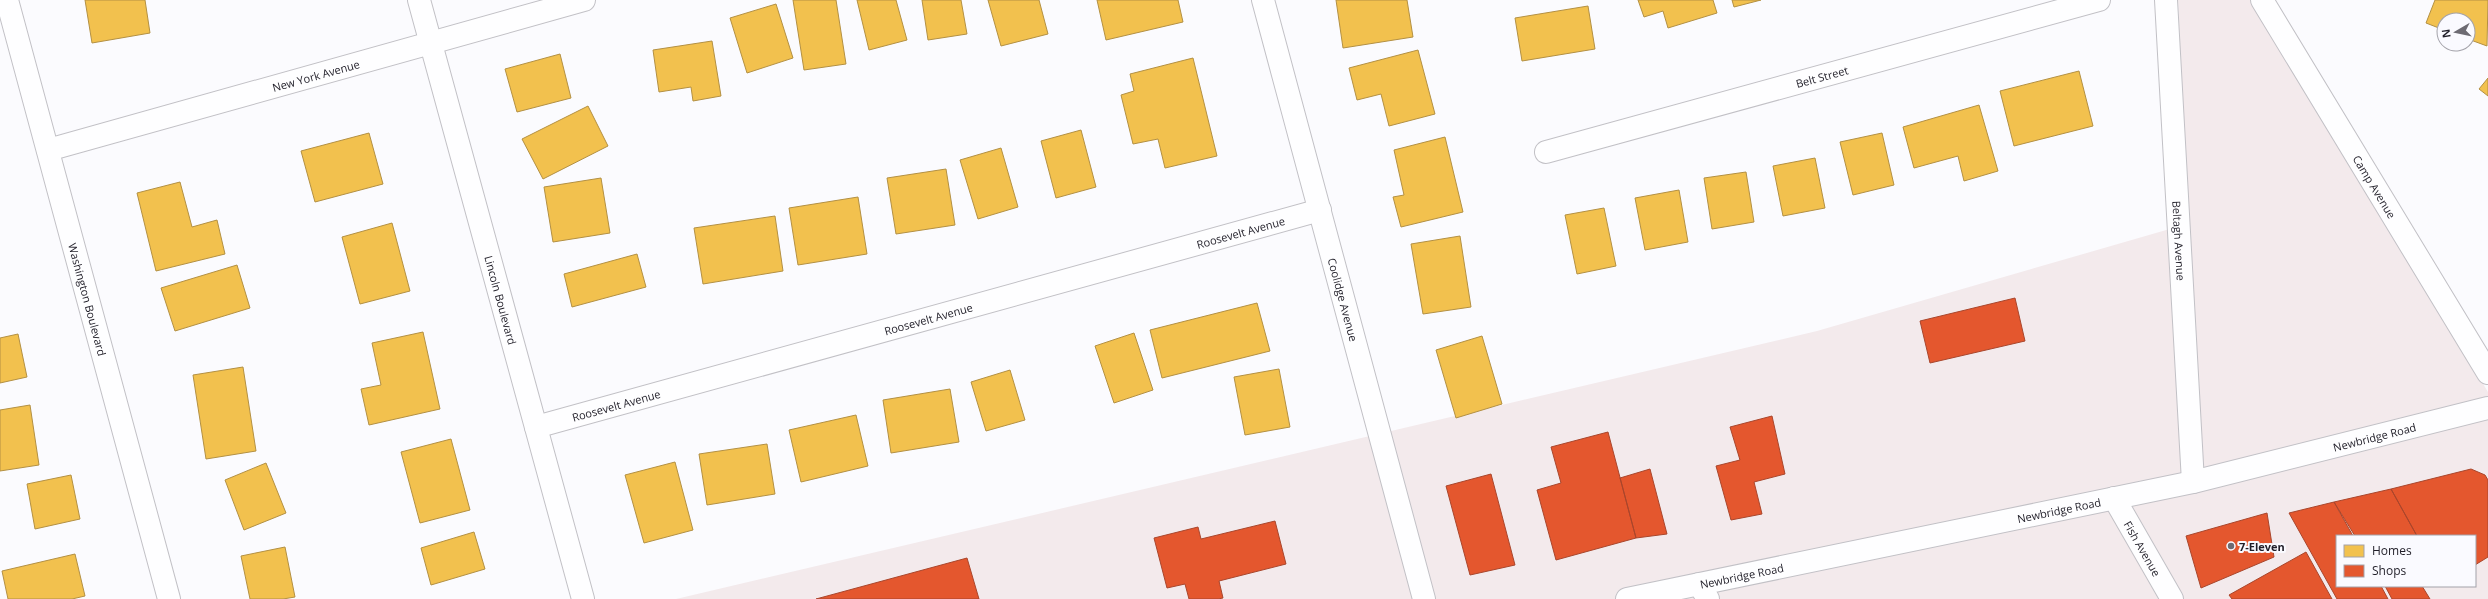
<svg xmlns="http://www.w3.org/2000/svg" width="2488" height="599" font-family="'Open Sans',sans-serif">
<style>
.commercial{fill:#f3eaec;fill-rule:evenodd}
.homes{fill:#f2c14e;stroke:#b39043}
.shops{fill:#e4572e;stroke:#a9462c}
.lines{fill:none;stroke-linecap:round;stroke-linejoin:round}
.minor-casing{stroke:#c2c1c6;stroke-width:24}
.tertiary-casing{stroke:#c2c1c6;stroke-width:24}
.primary-casing{stroke:#c2c1c6;stroke-width:24}
.minor{stroke:#fefeff;stroke-width:22}
.tertiary{stroke:#fefeff;stroke-width:22}
.primary{stroke:#fefeff;stroke-width:22}
.poi-dot{fill:#6d6b73;stroke:#fafaff;stroke-width:1.5}
.labels{text-anchor:middle;dominant-baseline:central;stroke-width:4;stroke-linejoin:round;paint-order:stroke}
.street-label{font-size:11px;fill:#201e28;stroke:#fafaff}
.poi-label{font-size:11px;font-weight:bold;fill:#201e28;stroke:#fafaff;text-anchor:start}
</style>
<rect width="100%" height="100%" fill="#fbfbfe"/>
<path class="commercial" d="M2178,0h75l235,392v207h-1812l1141,-268 370,-107zM2337,536h138v50h-138z"/>
<path class="homes" d="M85,0h60l5,33 -58,10z
M793,0h43l10,64 -42,6z
M857,0h39l11,40 -38,10z
M922,0h39l6,34 -39,6z
M988,0h51l9,34 -47,12z
M1097,0h81l5,22 -77,18z
M1336,0h71l6,37 -70,11z
M1638,0h75l4,13 -49,15 -5,-17 -19,6z
M1732,0h29l-27,7z
M2435,0h53l-1,46 -19,-7v-19h-24v10l-18,-7z
M776,4l17,54 -46,15 -17,-55z
M1588,6l7,43 -73,12 -7,-43z
M712,41l9,55 -28,5 -2,-14 -32,5 -6,-42z
M1418,50l17,64 -46,12 -8,-32 -24,6 -8,-32z
M560,54l11,44 -54,14 -12,-43z
M1193,58l24,98 -52,12 -7,-29 -25,5 -12,-49 13,-4 -4,-17z
M2079,71l14,55 -79,20 -14,-55z
M2488,78v18l-9,-7z
M1979,105l19,66 -34,10 -6,-25 -44,12 -11,-41z
M588,106l20,40 -65,33 -21,-40z
M1081,130l15,57 -40,11 -15,-57z
M369,133l14,51 -68,18 -14,-51z
M1882,133l12,52 -41,10 -13,-53z
M1445,137l18,75 -62,15 -8,-30 11,-2 -10,-45z
M1001,148l17,59 -40,12 -18,-59z
M1815,158l10,50 -42,8 -10,-50z
M946,169l9,56 -59,9 -9,-56z
M1746,172l8,50 -42,7 -8,-51z
M601,178l9,55 -57,9 -9,-55z
M180,182l12,45 25,-7 8,34 -69,17 -19,-78z
M1679,190l9,52 -43,8 -10,-52z
M858,197l9,57 -69,11 -9,-57z
M1604,208l12,58 -39,8 -12,-59z
M775,216l8,55 -80,13 -9,-56z
M392,223l18,68 -50,13 -18,-67z
M1460,236l11,71 -48,7 -12,-70z
M637,254l9,33 -74,20 -8,-33z
M237,265l13,43 -75,23 -14,-43z
M1257,303l13,48 -108,27 -12,-48z
M423,332l17,77 -71,16 -8,-36 20,-4 -9,-42z
M1134,333l19,57 -39,13 -19,-57z
M18,334l9,43 -27,6v-45z
M1482,336l20,68 -46,14 -20,-68z
M243,367l13,84 -50,8 -13,-84z
M1279,369l11,58 -45,8 -11,-58z
M1010,370l15,50 -39,11 -15,-49z
M950,389l9,53 -68,11 -8,-53z
M30,405l9,60 -39,6v-61z
M856,415l12,51 -67,16 -12,-52z
M451,439l19,71 -50,13 -19,-71z
M767,444l8,50 -68,11 -8,-51z
M675,462l18,68 -49,13 -19,-68z
M266,463l20,50 -42,17 -19,-50z
M71,475l9,44 -45,10 -8,-45z
M474,532l11,37 -54,16 -10,-37z
M285,547l10,50 -12,2h-33l-9,-43z
M75,554l10,42 -13,3h-64l-6,-28z"/>
<path class="shops" d="M2015,298l10,43 -95,22 -10,-42z
M1772,416l13,58 -31,8 8,32 -31,6 -15,-54 24,-6 -10,-33z
M1608,432l28,106 -80,22 -19,-70 24,-7 -10,-36z
M1650,469l17,65 -31,4 -16,-60z
M2471,469l14,6 3,5v77l-13,8v-29h-58l-26,-47z
M1491,474l24,91 -45,10 -24,-89z
M2391,489l26,47h-62l-21,-34z
M2334,502l19,34h-16v50h44l7,13h-51l-48,-86z
M2267,513l7,44 -73,31 -15,-52z
M1275,521l11,43 -67,17 4,17 -5,1h-29l-4,-15 -18,4 -13,-50 44,-11 3,12z
M2306,552l26,47h-100l-3,-4z
M967,558l12,41h-163z
M2385,586h37l8,13h-38z"/>
<g class="lines">
<defs>
<g id="minor">
<path id="s1" d="M7,0l162,599"/>
<path id="s2" d="M419,0l164,599"/>
<path id="s3" d="M1263,0l161,599"/>
<path id="s4" d="M48,150l536,-150"/>
<path id="s5" d="M1546,152l553,-152"/>
<path id="s6" d="M536,427l784,-217"/>
<path id="s7" d="M2114,498l58,101"/>
<path d="M1699,584l9,15"/>
</g>
<g id="tertiary">
<path id="s8" d="M2166,0l27,482"/>
<path id="s9" d="M2262,0l226,373"/>
</g>
<g id="primary">
<path id="s10" d="M1627,599l566,-117 295,-74"/>
</g>
</defs>
<use href="#minor" class="minor-casing"/>
<use href="#tertiary" class="tertiary-casing"/>
<use href="#primary" class="primary-casing"/>
<use href="#minor" class="minor"/>
<use href="#tertiary" class="tertiary"/>
<use href="#primary" class="primary"/>
</g>
<circle class="poi-dot" cx="2231" cy="546" r="4"/>
<g class="labels">
<g class="street-label">
<text stroke="none"><textPath href="#s4" startOffset="278">New York Avenue</textPath></text>
<text stroke="none"><textPath href="#s5" startOffset="286">Belt Street</textPath></text>
<text stroke="none"><textPath href="#s9" startOffset="218">Camp Avenue</textPath></text>
<text stroke="none"><textPath href="#s6" startOffset="731">Roosevelt Avenue</textPath></text>
<text stroke="none"><textPath href="#s8" startOffset="241">Beltagh Avenue</textPath></text>
<text stroke="none"><textPath href="#s1" startOffset="310">Washington Boulevard</textPath></text>
<text stroke="none"><textPath href="#s2" startOffset="311">Lincoln Boulevard</textPath></text>
<text stroke="none"><textPath href="#s3" startOffset="310">Coolidge Avenue</textPath></text>
<text stroke="none"><textPath href="#s6" startOffset="407">Roosevelt Avenue</textPath></text>
<text stroke="none"><textPath href="#s6" startOffset="83">Roosevelt Avenue</textPath></text>
<text stroke="none"><textPath href="#s10" startOffset="765">Newbridge Road</textPath></text>
<text stroke="none"><textPath href="#s10" startOffset="441">Newbridge Road</textPath></text>
<text stroke="none"><textPath href="#s7" startOffset="58">Fish Avenue</textPath></text>
<text stroke="none"><textPath href="#s10" startOffset="117">Newbridge Road</textPath></text>
</g>
<g class="poi-label">
<text x="2239" y="546">7-Eleven</text>
</g>
</g>
<rect x="2336" y="535" width="140" height="52" fill="#fafaff" stroke="#a3a2a9"/>
<rect x="2344" y="545" width="20" height="12" fill="#f2c14e" stroke="#a3a2a9"/>
<text x="2372" y="555" font-size="12" fill="#201e28">Homes</text>
<rect x="2344" y="565" width="20" height="12" fill="#e4572e" stroke="#a3a2a9"/>
<text x="2372" y="575" font-size="12" fill="#201e28">Shops</text>
<g transform="translate(2456 32) rotate(261)"><circle r="19" fill="#fafaff" stroke="#a3a2a9"/>
<path d="M0-3L7 15L0 10L-7 15Z" fill="#6d6b73"/>
<text y="-6" font-size="11" font-weight="bold" text-anchor="middle" fill="#201e28">N</text>
</g>
</svg>
